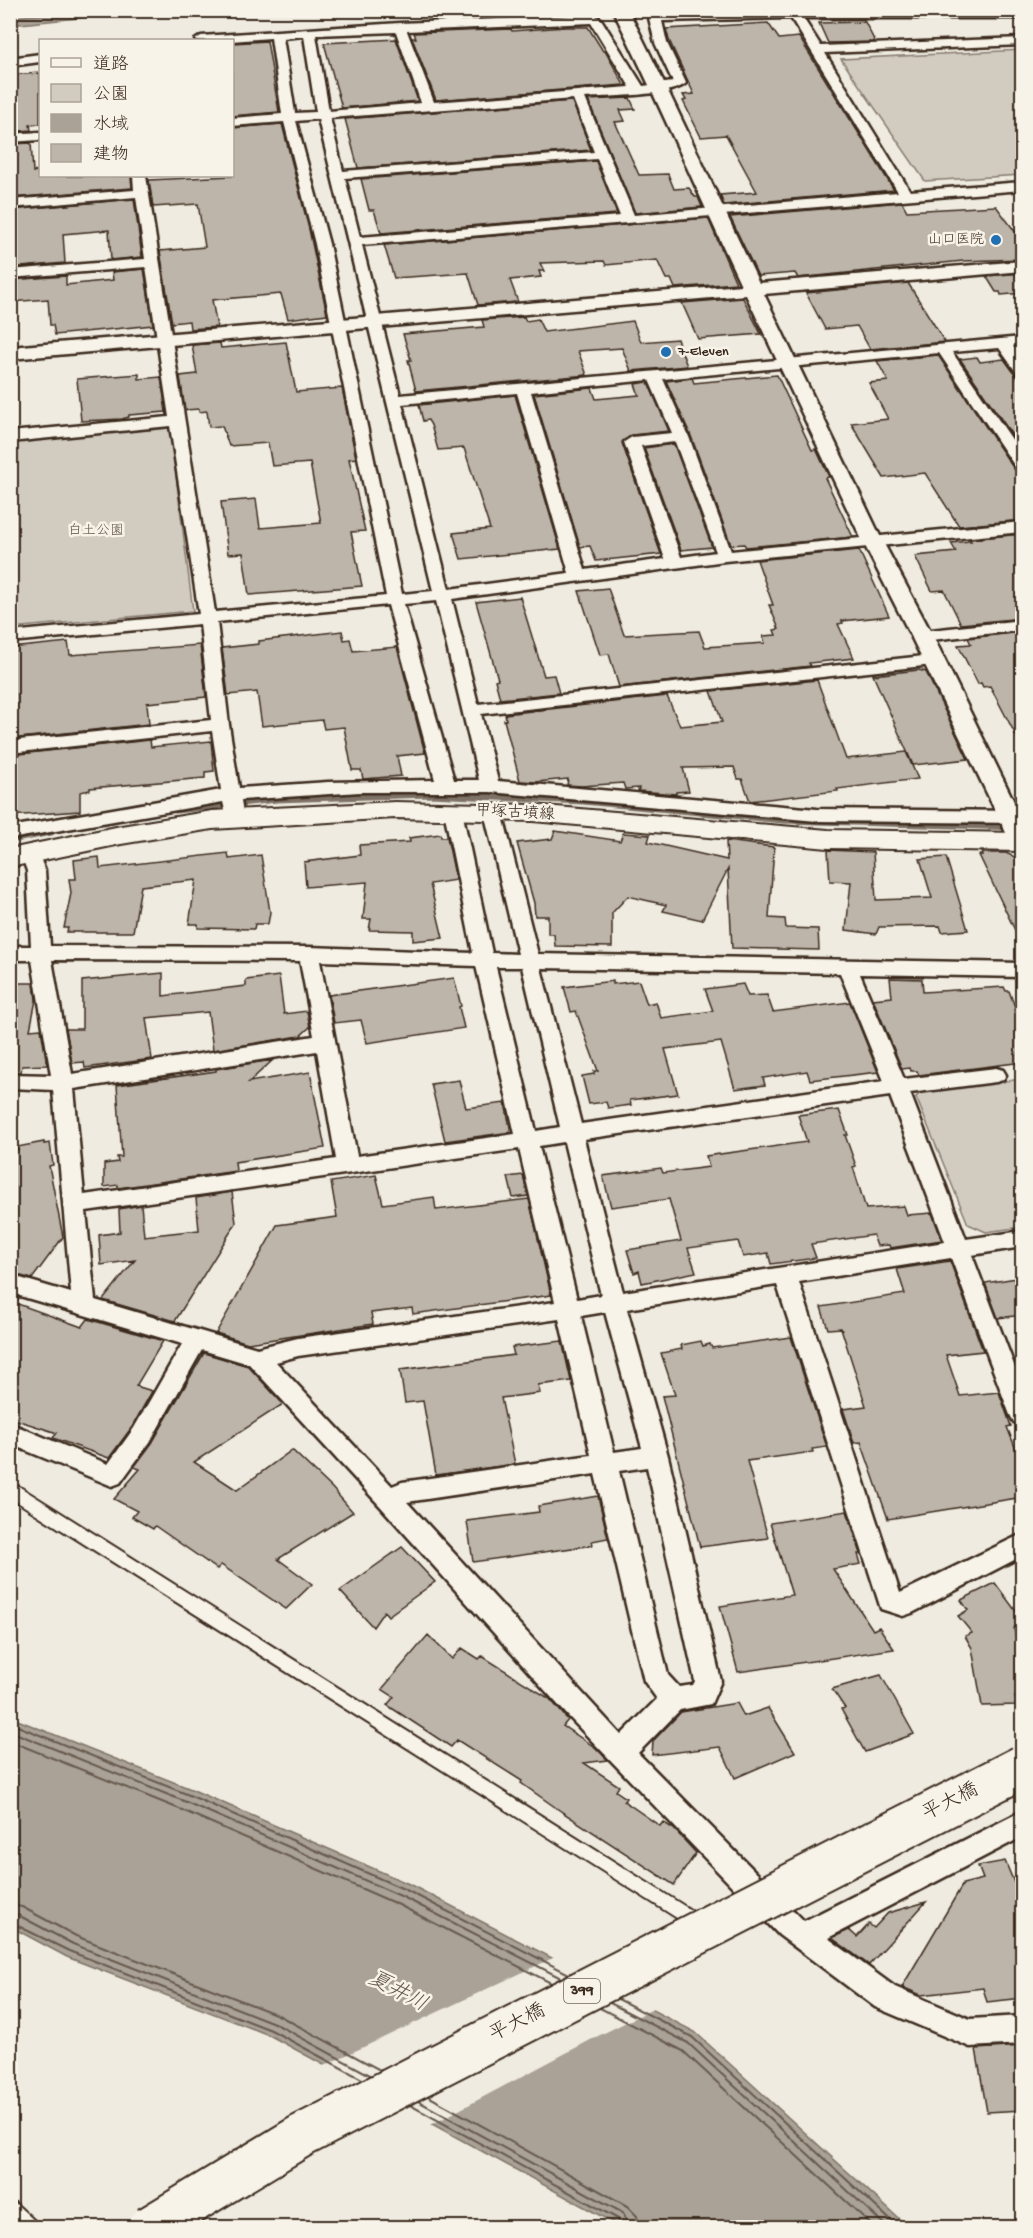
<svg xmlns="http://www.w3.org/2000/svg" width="1033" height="2238" font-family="'Gochi Hand','Klee One',sans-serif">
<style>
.green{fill:#d1cbc0;stroke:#867a6f;stroke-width:1.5}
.water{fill:#aaa296;stroke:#7e7266;stroke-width:1.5}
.pier{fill:#efebe0}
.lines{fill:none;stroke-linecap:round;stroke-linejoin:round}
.shore{stroke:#675a4e;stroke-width:2}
.stream{stroke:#7e7266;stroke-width:7}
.building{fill:#bdb5aa;stroke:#3b2a1e;stroke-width:1.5}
.service-casing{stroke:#3b2a1e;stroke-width:18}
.minor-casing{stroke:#3b2a1e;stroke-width:5}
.tertiary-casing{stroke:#3b2a1e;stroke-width:5}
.secondary-casing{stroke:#3b2a1e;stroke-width:4}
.service{stroke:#f7f3e8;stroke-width:14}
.minor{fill:#f7f3e8;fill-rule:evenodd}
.tertiary{fill:#f7f3e8;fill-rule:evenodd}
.secondary{fill:#f7f3e8;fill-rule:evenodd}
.trunk-bridge-casing{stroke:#3b2a1e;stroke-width:46;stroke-linecap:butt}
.trunk-bridge{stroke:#f7f3e8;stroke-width:42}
.poi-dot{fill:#1f6fb2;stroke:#f7f3e8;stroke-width:2}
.labels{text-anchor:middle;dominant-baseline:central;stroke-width:5;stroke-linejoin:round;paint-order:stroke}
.far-poi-label{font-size:14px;fill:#3b2a1e;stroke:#f7f3e8;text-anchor:end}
.far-park-label{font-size:14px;fill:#605246;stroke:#f7f3e8}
.shield{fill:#f7f3e8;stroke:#73665b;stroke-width:1.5}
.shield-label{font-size:15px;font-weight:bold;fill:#3b2a1e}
.street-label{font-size:16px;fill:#3b2a1e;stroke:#f7f3e8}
.near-street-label{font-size:20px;fill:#3b2a1e;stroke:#f7f3e8}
.near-water-label{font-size:21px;font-style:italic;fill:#625448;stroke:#f7f3e8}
</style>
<rect width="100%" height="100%" fill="#efebe0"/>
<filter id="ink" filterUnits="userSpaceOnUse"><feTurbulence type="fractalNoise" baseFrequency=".0167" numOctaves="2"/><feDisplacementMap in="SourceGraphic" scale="12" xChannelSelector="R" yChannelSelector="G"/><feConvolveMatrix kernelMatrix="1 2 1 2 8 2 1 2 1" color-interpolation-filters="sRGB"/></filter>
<g filter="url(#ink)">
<path class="green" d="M1022,50v125l-97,6 -84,-122z
M170,428l23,183 -182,17v-186z
M1022,1079v148l-36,5 -18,-8 -52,-127 6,-6z"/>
<path class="water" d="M82,11h64l-135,14v-8z
M10,1717l181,72 218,95 286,148 213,195h-287l-352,-192 -202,-78 -56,-30z"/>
<path class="pier" d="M555,1957l100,51 -59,29 -167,89 -108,-59z"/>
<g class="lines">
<path class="shore" d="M10,1723l179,72 217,95 163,84
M10,1731l176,71 217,95 158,81
M10,1741l172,69 217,95 152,78
M10,1905l12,2 54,29 202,79 102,55
M10,1914l8,1 55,29 201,79 96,52
M10,1922l59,29 202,79 91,49
M618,1999l74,38 207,191
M610,2003l78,40 200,185
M600,2008l83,43 192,177
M428,2096l199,110 10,10 2,12
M418,2101l205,112 7,15
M410,2105l208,114 4,9"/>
<path class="stream" d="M176,810l101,-11 153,-5 153,7 201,19 238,7
M10,840l41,-8"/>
</g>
<path class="building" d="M865,22l10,20 -47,1 -9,-20z
M768,23l11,16 20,-2 95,153 -170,15 -4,-10 37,-3 -31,-57 -25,2 -18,-36 3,-1 -3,-5 11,-1 -25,-54 -3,-11z
M565,27h23l15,24h2l19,34 -188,15 -24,-62h4l-2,-5 97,-4 1,2z
M396,39l22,62 -76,7 -18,-65z
M267,41l12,71 -47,4v-73z
M40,73v51l-10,1 1,5 -21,2v-57z
M630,98l5,11 -15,1 5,11 -10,1 24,53 29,-1 6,15 15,-1 6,9h3l4,10 -67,6 -47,-113z
M572,101l19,49 -233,18 -13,-49z
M282,124l27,105 18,85 -39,5 -7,-25 -69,6 5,27 -27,2 -1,-8 -17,2 -12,-72 45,-4 -7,-43 -45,3 -4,-27 83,-4v-48z
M31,143l2,29 5,-1v5h93l1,12 -122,10v-54z
M596,161l21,53 -236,19 -7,-23h-5l-8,-31z
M134,199l8,58 -31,3 -2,-30 -46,4 2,29 -55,5v-58z
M902,202l5,9 89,-5 27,36v17l-60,2 -165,17 -3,-5 -37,3 -28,-59z
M708,218l28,65 -61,5 -4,-9h-5l-9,-19 -51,5 -2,-4 -64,2 4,8h-5l2,6 -31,3 8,22 -40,3 -10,-32 -74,5 -10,-33z
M144,269l9,56 -98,10 -2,-10h-3l-2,-26 -38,3v-22l56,-4v9l47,-5 -1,-8z
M1023,273v20l-22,2 -1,-3h-4l-10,-16z
M908,283l37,59 -75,7 -13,-23 -32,3 -19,-36z
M743,298l18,36 -63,5 -16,-36z
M524,317l2,4 12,-2 6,13 89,-11 8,21 36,-3 10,27 -56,5 -9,-23 -44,3 9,24 -171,16 -8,-31h3l-8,-26 81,-7 -2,-7z
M286,342l10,50 46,-4 14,70 -7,1 16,72 -14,1 11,54 -113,9 -6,-42 -15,1 -7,-52 35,-3 4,29 61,-5 -11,-60 -38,3 -4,-23 -39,3 -7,-20 -13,1 -2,-16 -8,1v-3l-14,1 -5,-34 17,-2 -5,-29 28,-2 1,5z
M938,355l76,114 9,3v48l-64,6 -34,-53 -41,5 -33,-55 37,-4 -19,-36 19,-2 -11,-20z
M977,357l3,5 24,-3 19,26v66l-63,-92z
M139,374v5l22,-2 5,35 -37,3v2l-7,2 -41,2 -4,-42z
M777,375l35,75 4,-1 13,28 -4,1 28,59 -107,10 -2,-3 -13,1 -40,-109 -25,-55 26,-3 2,5z
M648,382l21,49 -37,4 -10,8 39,111 -65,7 -6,-15 -10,1 -46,-153 58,-6 4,11 43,-4 -4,-11z
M515,395l45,154 -99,10 -8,-26 37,-4 -26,-81 -26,2 -7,-25 -3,-5 -5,1 -4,-16z
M674,444l38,103 -31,3 -37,-102z
M1023,534v84l-62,6 -17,-34 -12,1 -17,-35 41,-4 -5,-9 20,-2 -2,-2z
M859,550l30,66 -47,5 1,2 -5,1 16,34 -45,5 2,3 -192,21 -10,-33 -9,1 -21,-64 29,-3 16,47 75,-4 6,16 60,-4 -2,-7 13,-1 -2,-5 5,-1 -10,-24h4l-16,-45z
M520,597l24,79 10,-1 5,18 -59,6 -5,-19 3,-1 -22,-77z
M342,631l2,9 6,-1 3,12 44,-4 28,106 -28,3 4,20 -38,3 -2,-9h-9l-8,-43 -20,2 -2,-9 -60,6 -5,-34 -29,3 -6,-47 37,-4v-3z
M1023,632v117l-33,-63 -7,1 -2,-4 -3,1 -20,-39 13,-1 -3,-6z
M68,642l2,13 130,-10 6,52 -59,6 2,21 -139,15v-91z
M919,670l7,2 42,87 -55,6 -40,-90z
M817,680l29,79 60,-7 12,27 -81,10 1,2 -88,10 -8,-22h-4l-4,-12 -51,1 6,23 -13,1v2l-38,-3 1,-3 -14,1 -2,-6 -41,3 -15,-1 1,-6 -32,3 -16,-1 -16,-61h2l-1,-6 162,-18 13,30 42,-4 -11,-31z
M150,740l1,7 60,-6 3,30 -9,1v6l-115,10v2l-10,2v19l-70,5v-61z
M555,831l65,10 3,-8 27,2 -2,7 79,18 -1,-19 48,6 -5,71 16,1 1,9 32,1 1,21 -87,-2 -4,-79 -26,51 -39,-9 3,-6 -38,-9 -16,17v34l-57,-1 -1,-12h-6v-18h-13l-1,-13 -17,-60 35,-4z
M440,834l1,3h6l9,43 -26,4 13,54 -30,3v-10l-44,-1 2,-11h-8l4,-37 -61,5 -2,-25 56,-7 -1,-10 51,-3 -1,-4z
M828,850l45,2 3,48 56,-2 -12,-39 26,-2 22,73 -26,2 -2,-6 -61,1 -3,7 -30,-4 5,-48 -21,-1z
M228,853l1,6 32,-4 9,57 -2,12h-13l-1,5 -56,-1v-4h-9l7,-44 -55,6 -8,46h-66l1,-4h-4l7,-35 -2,-14h7l-2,-19 25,-3 1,11z
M982,853h24l13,6 4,7v81l-44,-92h4z
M163,973v23l83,-10v-6l33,-4 5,38 23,-3 3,16 -10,9 -87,14 -5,-38 -62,6 6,41 -67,9 -1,-6 -12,1 -6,-34h16v-48z
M454,978l7,28 -2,1 5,21 -97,15 -6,-23 -27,3 -5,-28z
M890,978l32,1 1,13 81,-5 2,4h3l14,37v34l-104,13 -2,-4h-6l-1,-3 -8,1 -29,-70 19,-2z
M613,981v3l26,-3 8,23 9,-2 5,16 52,-7 -8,-22 38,-5 5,12 19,-1 6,17 77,-10 28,70 -68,8 -3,-9 -44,7 2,7 -30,4 -14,-47 -56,7 13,45 -48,6 1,5 -23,3 -2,-6 -17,2 -7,-28 12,-2v-3h4l-22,-60 -5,1 -7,-25z
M10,983h24l2,17 -6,30 11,-1 6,36 -25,1 -1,6h-11z
M273,1060l-24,22 61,-10 15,76 -90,14 1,9 -118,17v-3l-14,2v-23l14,-2 -1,-5h5l-5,-72 99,-14v-2z
M459,1080l7,28 39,-5 6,29 -66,9 -14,-57z
M839,1110l9,25h-3l11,31 -3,1 13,42 38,-3 3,9 25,-2 10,27 -52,8 -1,-3 -12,1 -4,-11 -62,9 5,14 -45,6 -3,-11 -25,4 -5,-16 -50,7 8,24 -54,11 -3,-12 -5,2 -7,-23 54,-9 -12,-42 -58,8 -8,-31 58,-8 2,5 46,-6 -3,-11 101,-14 -9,-27z
M44,1142v2l6,-1 3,22 -4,1 14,71 -31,42 -22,-6v-82l4,-1 -4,-38 8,-2 -1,-3z
M376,1175l7,29 51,-7 2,13 93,-11 22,96 -138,19 -1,-6 -41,5 2,11 -125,19 -32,-10 61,-108 60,-8 -6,-35z
M523,1175l5,21 -15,2 -5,-21z
M232,1192l4,31 -61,98 -72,-21 32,-40 -34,5 -2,-30 21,-3 -1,-23 22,-4 3,31 55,-6 -3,-32z
M950,1261l33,90 -37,4 14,41 39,-4 12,34 -4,1 16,40v30l-135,22 -27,-77 -7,1 -11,-34 23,-3 -25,-78 -13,1 -7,-22 84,-13 -8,-25z
M1023,1277v38l-25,3 -13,-35z
M10,1295l9,3 -4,5 67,24 6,-8 75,22 -27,45 16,5 -20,36 -23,31 -56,-20 4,-5 -47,-15z
M791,1337l36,110 -15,2 1,3 -66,9 21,77 -68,9 -38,-151 13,-1 -14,-42 21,-4 -1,-4 20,-4 2,5 7,-2 2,4z
M562,1341l9,40 -33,4 2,8 -39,5 14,66 -79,11 -13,-74 -18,2 -5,-33 114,-15 -2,-8z
M204,1353l44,13 35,38 -89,58 43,28 55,-40 40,38 21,24 -75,47 34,25 -26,25 -65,-44 -4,4 -62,-43 -2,3 -21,-12 5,-6 -23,-12 26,-30 -6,-2 18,-24z
M598,1496l10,42 -16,3 1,4 -120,17 -6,-41 72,-9 -1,-6z
M847,1511l14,43h-3l3,10 -28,5 40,61 6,-3 15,22 -156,23 -18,-66 72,-11 -22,-72z
M402,1547l33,35 -47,34 -4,-5 -11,16 -33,-36z
M995,1583l23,31 2,10 -6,4 9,46v23h-8l2,8 -35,1 -10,-58 -7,-12 7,-3 -14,-17 10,-6 -7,-10z
M428,1635l24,24 10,-11 17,11 3,-3 68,43 18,21 -5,6 33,22 12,12 -24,3 35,23 -3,5 10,7 -2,3 36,25 3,-4 11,7 22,24 -22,32 -112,-73 -41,-29 1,-2 -65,-41 -6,7 -64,-42 7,-8 -12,-8z
M881,1675l33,59 -49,18 -24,-43 4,-1 -13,-19z
M737,1703l7,13 24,-8 27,44 -60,26 -15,-31 -68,8 1,-14 28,-29z
M1005,1861l18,43v94l-36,4 -4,-14 -62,7 -19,-8 61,-103 20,-5 -5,-13z
M926,1902l-57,63 -37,-27 17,-8 8,7 12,-13 5,4 14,-15z
M1023,2046v64l-36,2 -11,-63z"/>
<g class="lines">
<defs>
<path id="service" d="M10,1489l688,434
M10,2208l22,20"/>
<path id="minor" d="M770,10l252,1v7h-219l18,28 201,-8v7l-197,8 85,138 112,-9v8l-660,55 38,150 622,-58v8l-9,1 9,14v14l-5,-1 -18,-25 -47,4 70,102v16l-6,-2 -77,-115 -276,26 26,58 42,114 291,-29v10l-297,29 -273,38 26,105 455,-49 6,1 3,4 -3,4 -6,1 -452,49 17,67 319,28 205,2v12l-205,-2 -327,-29h-130l-119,8 3,19 -2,4h-14l-5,-21 -213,37v-12l211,-37 -9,-59 -202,22v-12l201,-21 -11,-96 -190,18v-10l189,-18 -29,-188 -160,16v-10l159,-15 -23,-150 -136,11v-8l135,-11 -9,-62 -126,11v-8l124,-10 -1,-14h13l69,436 171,-16 -71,-352 -31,-122 -52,4v-8l50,-4 -11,-76 -39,3 -37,-1 6,-4 199,-13 195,-8 6,4 42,67 30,-4 -18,-39 -6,-25 2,-3zM791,18l107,174 -264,23 -49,-117c21,-2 89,-2 101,-15l-19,-40 -5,-22zM591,23l39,64 -196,15 -27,-71zM396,32l25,71 -92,8 -13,-76zM304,36l12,76 -21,1 -12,-75zM573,99l21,53 -251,19 -13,-53zM318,119l115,472 -31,3 -73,-350 -33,-123zM597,159l23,57 -260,21 -15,-59zM649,380l23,53 -40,4 -8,5 41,117 -80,11 -54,-178zM517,393l52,180 -120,16 -47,-185zM675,442l41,110 -35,5 -40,-111zM436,601l43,179h-25l-50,-176zM388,605l47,175 -107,2 -89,6 -10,-63 -12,-103z
M40,54v8l-30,4v-8z
M40,132v8l-30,2v-8z
M1022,620v10l-100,11 -6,-1 -2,-4 2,-4 6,-1z
M453,805l7,2 2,4 30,142 26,1 -34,-142 2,-4h14l2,4 36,142 484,9v14l-162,-3 44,105 92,-11 7,2 3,5 -3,5 -7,2 -86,11 56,146 56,-8v16l-50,8 50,131v38l-8,-2 -4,-7 -59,-157 -152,24 101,311 122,-59v22l-110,57 -9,3 -22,-7 -104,-324 -150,24 41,147 53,225 -10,23 -31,6 -42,43 166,168 218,-110v26l-194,101 67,49 75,32 52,-3v28l-52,3 -95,-40 -96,-72 -210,-218 -188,-210 -132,-143 -47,-14 -52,92 -30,41 -8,3 -102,-42v-21l98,41 26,-36 48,-84 -172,-51v-18l61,18 -18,-203 -43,-2v-14l41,1 -19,-115h-22v-14h21l-4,-75 -6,-17 2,-4 7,-2 7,2 8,21 5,75 259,1 164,6 -29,-142 2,-4zM52,960l248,1 14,75 -242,38zM320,961l156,5 39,168 -158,22zM496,967h26l38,160 -24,4zM541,968l299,5 44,108 -303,43zM317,1051l19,108 -252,36 -10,-106zM890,1096l55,146 -322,50 -39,-153zM564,1142l37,153 -24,4 -38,-153zM519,1149l36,153 -257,36 -41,10 -162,-48 -9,-89zM605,1312l37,136 -28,4 -33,-136zM559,1319l32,136 -189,27 -10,4 -116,-124 22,-6zM647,1467l48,214 -2,4 -14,2 -11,-12 -49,-204zM595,1474l49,207 13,18 -36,36 -214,-233z"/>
<path id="tertiary" d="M613,10h15c46,90 87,182 131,273l263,-22v10l-258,23 118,246 51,96 89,182v31l-8,-2 -4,-6 -99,-205 -49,-96 -116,-245 -736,64v-12l731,-62c-43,-92 -83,-184 -128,-275z"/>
<path id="secondary" d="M395,802l138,3 295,25 194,3v18l-194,-3 -295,-27 -138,-3 -183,11 -91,15 -111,23v-18l111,-23 91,-15z"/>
</defs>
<use href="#service" class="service-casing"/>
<use href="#minor" class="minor-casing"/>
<use href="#tertiary" class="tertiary-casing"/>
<use href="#secondary" class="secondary-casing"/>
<use href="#service" class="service"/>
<use href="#minor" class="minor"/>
<use href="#tertiary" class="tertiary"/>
<use href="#secondary" class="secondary"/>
<defs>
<path id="trunk-bridge" d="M149,2228l152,-92 721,-369"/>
</defs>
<use href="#trunk-bridge" class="trunk-bridge-casing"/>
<use href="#trunk-bridge" class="trunk-bridge"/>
</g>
</g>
<g class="poi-dot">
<circle cx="996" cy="240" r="6"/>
<circle cx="666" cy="352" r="6"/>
</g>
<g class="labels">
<g class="far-poi-label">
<text x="984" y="240">山口医院</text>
<text x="678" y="352" text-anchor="start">7-Eleven</text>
</g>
<g class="far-park-label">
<text x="96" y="531">白土公園</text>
</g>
<rect class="shield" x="564" y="1979" width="36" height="24" rx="4.5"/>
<g class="shield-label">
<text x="582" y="1991">399</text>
</g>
<g class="street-label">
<text transform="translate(515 814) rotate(3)">甲塚古墳線</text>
</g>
<g class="near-street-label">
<text transform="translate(951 1803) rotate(-27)">平大橋</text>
<text transform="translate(518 2024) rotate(-27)">平大橋</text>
</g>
<g class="near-water-label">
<text transform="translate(397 1993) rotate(28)">夏井川</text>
</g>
</g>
<rect width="1033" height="2238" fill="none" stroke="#f7f3e8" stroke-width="36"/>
<rect x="18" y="18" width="997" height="2202" fill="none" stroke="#3b2a1e" stroke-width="2" filter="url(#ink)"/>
<rect x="39" y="39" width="195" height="138" fill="#f7f3e8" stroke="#aca397" stroke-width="1.5"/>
<rect x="51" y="58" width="30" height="9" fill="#f7f3e8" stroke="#aca397" stroke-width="1.5"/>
<text x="93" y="69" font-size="18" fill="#3b2a1e">道路</text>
<rect x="51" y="84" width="30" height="18" fill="#d1cbc0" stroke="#aca397" stroke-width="1.5"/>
<text x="93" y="99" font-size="18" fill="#3b2a1e">公園</text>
<rect x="51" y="114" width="30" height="18" fill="#aaa296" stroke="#aca397" stroke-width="1.5"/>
<text x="93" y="129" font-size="18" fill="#3b2a1e">水域</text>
<rect x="51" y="144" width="30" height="18" fill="#bdb5aa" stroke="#aca397" stroke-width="1.5"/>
<text x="93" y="159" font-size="18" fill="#3b2a1e">建物</text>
</svg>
